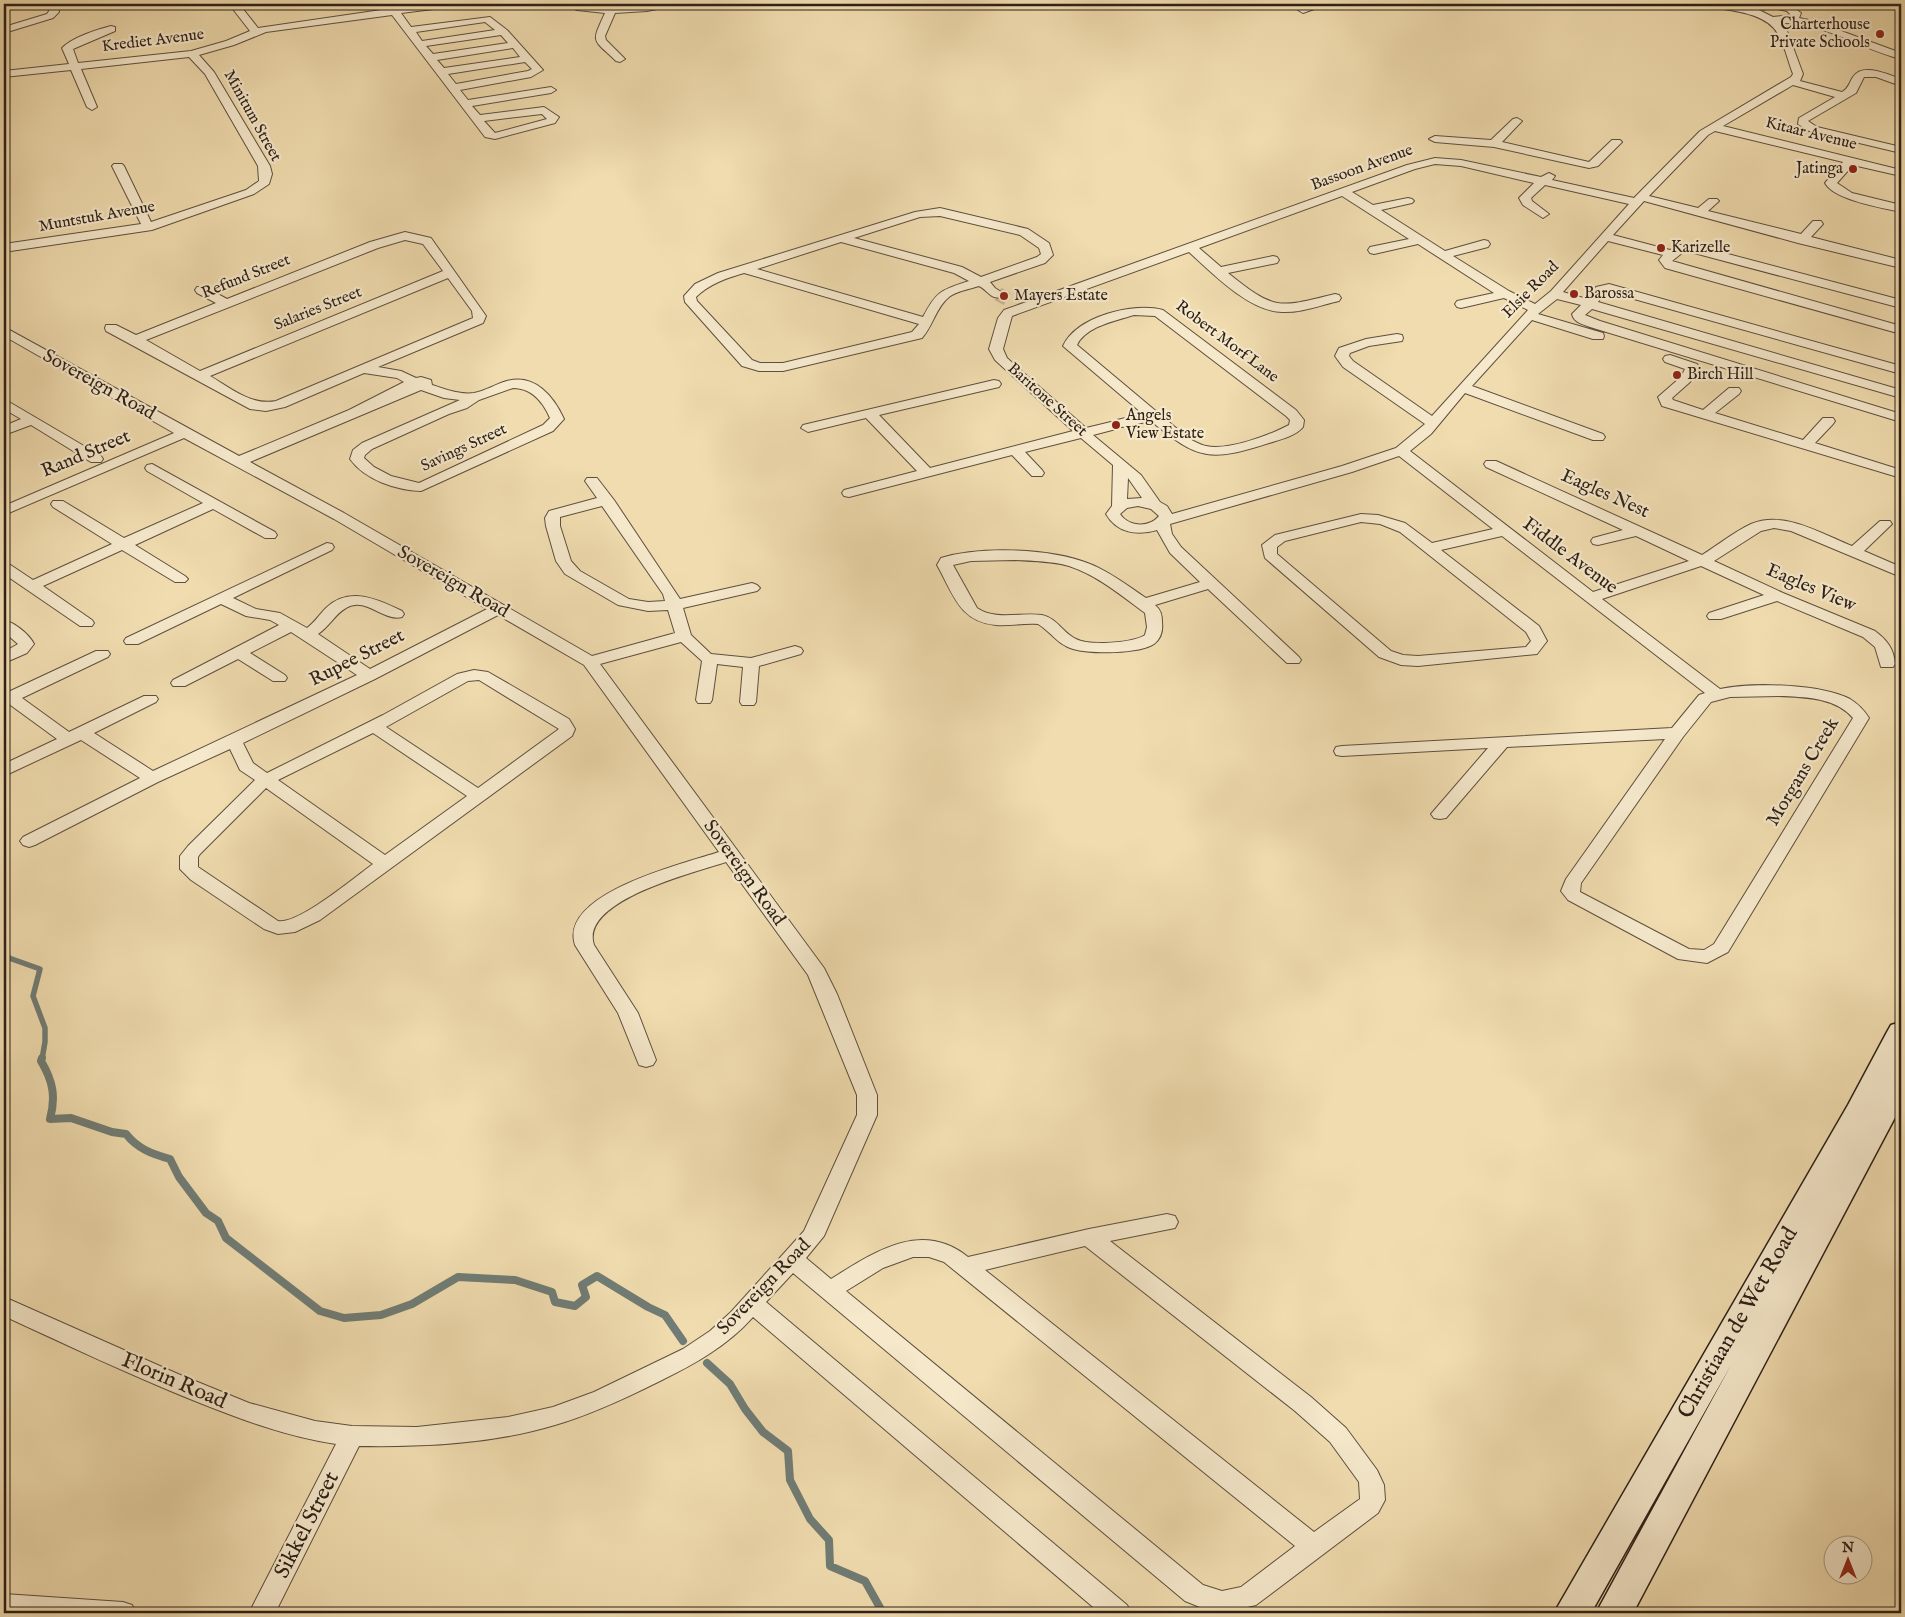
<svg xmlns="http://www.w3.org/2000/svg" width="1905" height="1617" font-family="'IM FELL English',serif">
<style>
.lines{fill:none;stroke-linecap:round;stroke-linejoin:round}
.stream-far1{stroke:#707c75;stroke-width:5.5}
.stream{stroke:#707c75;stroke-width:8}
.street-tunnel{stroke:#c9b691;stroke-width:14;stroke-dasharray:14 7;stroke-linecap:butt}
.street-casing{stroke:#5e4f3e;stroke-width:2}
.secondary-casing{stroke:#2d2018;stroke-width:3}
.street{fill:#f5e8cb;fill-rule:evenodd}
.secondary{fill:#f5e8cb;fill-rule:evenodd}
.poi-dot{fill:#8f2418;stroke:#f5e8cb;stroke-width:2}
.labels{text-anchor:middle;dominant-baseline:central;stroke-width:4.5;stroke-linejoin:round;paint-order:stroke}
.far-poi-label{font-size:16px;fill:#2d2018;stroke:#f5e8cb;text-anchor:start}
.far-street-label{font-size:16px;fill:#2d2018;stroke:#f5e8cb}
.street-label{font-size:19px;fill:#2d2018;stroke:#f5e8cb}
.near-street-label{font-size:22px;fill:#2d2018;stroke:#f5e8cb}
</style>
<rect width="100%" height="100%" fill="#f0dcaf"/>
<filter id="stains"><feTurbulence type="fractalNoise" baseFrequency=".004" numOctaves="4"/><feColorMatrix values="0 0 0 0 .2 0 0 0 0 .09 0 0 0 0 .02 0 0 0 .5 -.17"/></filter>
<radialGradient id="worn" r=".72"><stop offset=".6" stop-color="#630" stop-opacity="0"/><stop offset="1" stop-color="#630" stop-opacity=".3"/></radialGradient>
<g class="lines">
<path class="stream-far1" d="M4,949l5,9 31,11 -7,27 12,32v14l-3,17"/>
<path class="stream" d="M42,1058l-1,3c12,20 15,36 9,58l21,-1 41,14 14,2c12,15 26,20 44,25l9,18 27,36 12,8 8,17 94,73 24,7 37,-3 31,-11 46,-27 57,3 37,12 3,10 20,4 11,-9 -4,-12 15,-9 51,31 17,8 18,26
M707,1363l23,21 15,25 18,23 25,19 2,29 20,39 19,21 1,26 35,15 18,32"/>
<path class="street-tunnel" d="M998,294l9,5"/>
<defs>
<path id="street" d="M48,4h10l1,8 -6,6 -49,15v-6l43,-13 2,-3z
M229,4h10l19,24 130,-19 -4,-5h10l3,4 33,-4h25l-5,3 -49,6 10,14 79,-10 17,13 36,40 -12,7 -71,13 8,10 83,-13 5,3 -5,3 -79,13 8,9 64,-8 15,10 -4,6 -60,16 -10,-2 -93,-122 -126,17 -32,13 -35,10 15,17 56,94 2,8 -3,10 -15,10 -102,36 -148,22v-8l137,-20 -29,-58 2,-2h8l2,2 27,56 95,-32 13,-9 -1,-15 -53,-92 -16,-17 -108,12 16,38 -5,3 -5,-3 -16,-37 -67,7v-6l65,-7 -7,-16c11,-11 34,-18 49,-22l4,1v4l-42,18 5,14 113,-12 35,-10 24,-10zM485,22l10,8 -73,11 -6,-9zM501,35l7,8 -75,11 -7,-8zM513,48l7,9 -76,11 -7,-8zM525,62l7,7 -4,2 -72,13 -8,-10zM542,114l5,5 -52,14 -11,-12z
M564,4l54,3 55,-3 -2,2 -24,5 -32,2 -10,23 1,4 19,19 -5,3 -4,-1c-24,-23 -25,-17 -11,-48l-28,-3z
M1313,4h15l-25,9 -5,-3z
M1707,4h19l23,4 8,-4h24l12,3 8,6 -2,5 15,3 87,32v6c-40,-10 -80,-38 -122,-36l8,8 16,43 -3,7 42,11c7,-4 7,-9 11,-15 10,-15 36,-2 48,2v7l-25,-9h-12l-8,16 -48,28 9,6 84,20v6l-92,-22 -11,-7 1,-6 36,-21 -42,-12 -70,41 178,44v6l-48,-11 -16,18 15,10 49,12v7c-18,-4 -67,-12 -76,-29l18,-21 -128,-31 -7,4 -59,61 49,12 11,-9h8l2,2 -11,10 93,23 12,-13h8l2,3 -12,13 90,23v8l-103,-25 -154,-42 -31,34 57,15 9,-5h15l207,55v8l-207,-55h-12l-10,8 229,65v8l-236,-66 -6,-8 4,-5 -55,-14 -45,51 24,7 9,-12 13,-3 292,82v8l-292,-82 -5,1 -6,9 303,88v8l-309,-89 -7,6 15,6 301,93v8l-311,-95c-7,-3 -16,-4 -18,-13l9,-9 -24,-6 -19,15 65,19 1,3 -1,3h-10l-61,-19 -60,66 131,48 2,3 -2,3h-10l-128,-47 -34,41 -21,17 183,141 96,-31 -53,-25 -38,9 -5,-1 -2,-3 2,-3 30,-8 -137,-63 -2,-3 2,-3h10l206,94c16,-10 32,-23 49,-31 33,-14 71,10 101,22l28,-25h10l2,3 -28,27 37,16v10l-110,-46 -17,-3 -13,3 -47,30 69,32 92,38c12,9 19,18 20,33l-2,3h-12l-6,-20 -12,-10 -86,-36 -56,18h-12l-2,-3 2,-3 55,-18 -63,-29 -99,33 118,90c32,-7 101,-5 130,10 8,5 14,11 19,19l-141,234 -21,11 -29,-4 -110,-59 -7,-9 5,-12 99,-140 -158,8 -61,71 -6,1 -6,-1 -3,-4 57,-66 -146,8 -6,-1 -2,-4 2,-4 6,-1 330,-18 27,-33 6,-2 -203,-157 -61,14 98,76 8,15 -10,13 -119,12 -17,-1 -22,-8 -114,-99 -3,-13 13,-10 86,-21 17,1 27,8 27,20 61,-14 -94,-73 -47,16 -182,52 2,10 9,13 118,110 2,3 -2,3h-12l-79,-74 -53,16c6,5 7,10 7,17 1,8 -1,17 -8,22 -15,10 -63,10 -81,5 -15,-4 -22,-17 -35,-25 -14,-1 -28,2 -42,1 -37,-3 -43,-32 -59,-60l4,-7c39,-12 110,-10 149,6 20,8 38,22 56,34l54,-16 -30,-29 -13,-23c-20,6 -40,3 -51,-16l6,-8 1,-41 -32,-27 -56,14 17,18 2,3 -2,3h-10l-20,-21 -163,42 -5,-1 -2,-3 2,-3 73,-19 -51,-53 -58,14 -7,-4 2,-3 191,-45 5,1 2,3 -2,3 -120,28 51,53 143,-37 -78,-71 -6,-11 9,-31 6,-8 403,-145 28,-7 26,2 80,17 8,-4 6,3 -3,4 82,18 66,-67 91,-54 2,-3c-5,-13 -8,-28 -15,-40 -11,-21 -45,-23 -66,-27zM1774,8l13,3 4,4 -18,2 -14,-7zM1435,164l26,2 73,17 -15,15 4,7 20,13 6,-4 -17,-13 -1,-3 14,-13 84,19 -78,87 -16,13 -26,-13 -56,-35 35,-9 2,-3 -2,-3 -4,-1 -39,11 -64,-41 31,-7 2,-2 -2,-2 -4,-1 -35,7 -21,-13 63,-23zM1342,196l67,43 -39,8 -2,3 2,3 4,1 44,-10 76,49 -37,8 -2,3 2,3 4,1 43,-10 24,12 -96,106 -79,-55 -4,-5 1,-3 19,-7 33,-5 1,-3 -1,-3 -5,-1 -31,5 -27,9 -4,8 8,11 82,57 -29,24 -54,18 -170,48 -5,-8 -7,-4 -19,-27 -48,-40 23,-6 2,-3 4,1 29,-6c47,39 59,41 118,22 10,-3 27,-7 34,-16l1,-7 -8,-10 -133,-100c-29,-8 -86,6 -100,36l80,68 -26,6 -2,3 -4,-1 -25,6 -79,-70 -4,-9 9,-33 177,-64c23,21 61,60 93,60 19,1 39,-7 57,-11l2,-3 -2,-3 -4,-1c-57,14 -60,17 -107,-21l49,-10 2,-3 -2,-3 -4,-1 -52,11 -22,-19zM1134,315l21,1 131,100 4,4 -1,5c-19,10 -61,26 -83,21 -6,-1 -12,-5 -18,-8l-111,-93c9,-19 39,-24 57,-30zM1128,478l14,20 -15,1zM1138,506l13,3 8,7c-10,12 -30,11 -39,-2l7,-6zM1361,522l19,2 20,8 126,100 5,9 -5,6 -108,9 -15,-1 -12,-4 -114,-97v-7l8,-6zM1014,560c18,1 37,1 55,6 28,9 53,30 76,47l2,14 -2,8c-12,8 -56,11 -69,4 -13,-6 -19,-21 -34,-24 -23,-3 -45,6 -65,-7l-24,-43 18,-4zM1779,696c25,1 56,1 74,22l-139,226 -10,6 -15,-1 -109,-57 1,-9 102,-146 28,-35 19,-5z
M1517,118l5,3 -20,21 87,20 23,-22h8l2,2 -24,24 -9,2 -95,-21 -59,-5 -6,-3 6,-3 56,4 22,-21z
M940,208l88,21 21,14 4,12 -8,8 -55,19 5,6 9,6 -2,3c-12,3 -14,-7 -23,-11 -9,3 -23,5 -30,11 -13,10 -16,29 -27,41l-139,33h-24l-17,-5 -57,-64 -1,-6 11,-12 23,-11 197,-61zM940,216l80,19 19,13 2,6 -4,3 -56,20 -19,-10 -108,-29 66,-21zM841,242l113,31 15,8c-27,9 -32,9 -46,36l-166,-48zM744,273l175,51 -7,8 -129,31h-23l-8,-3 -55,-59 -1,-4c13,-13 31,-19 48,-24z
M405,232l26,6 55,78 -3,7 -105,44 23,4 15,7 5,-1 10,3 1,5c13,4 28,10 42,8 11,-2 22,-9 33,-12 28,-8 47,16 57,38l-11,12 -132,60c-25,-1 -56,-11 -71,-32l3,-9 9,-7 98,-43 -16,-2 -23,-8 -171,72 94,51 248,143 83,-23 -7,-23 -20,1 -30,-6 -53,-31 -9,-13 -10,-35 -1,-8 4,-7 48,-13 -12,-17 2,-3h10l17,22 66,99 72,-16 5,2 3,3 -3,3 -74,17 8,27 20,19 40,4 44,-12 6,2 2,3 -2,3 -42,12 -3,36 -2,3h-12l-2,-3 3,-35 -26,-3 -5,36 -2,3h-12l-2,-3 6,-39 -21,-19 -81,22 224,304 13,26 40,101v20l-53,121 -18,22 25,21c42,-26 90,-60 137,-22l121,-28 78,-15 8,2 3,6 -3,6 -65,13 201,156 35,31 31,42 7,15 1,15 -7,13 -122,92 -34,8 -15,-3 -22,-9 -392,-328 -27,29 361,303 4,8h-31l-347,-296c-26,29 -58,47 -93,64 -34,17 -68,33 -105,44 -63,19 -131,22 -196,21l-84,167h-26l87,-169c-49,-7 -96,-25 -141,-43 -65,-26 -128,-56 -191,-85v-19l174,77 71,29 66,18 37,5 65,1 91,-10 45,-10 41,-15 89,-43 27,-18 21,-19 73,-81 53,-116v-20l-49,-120 -82,-113c-29,10 -147,38 -132,83l44,68 18,47 -3,5 -7,2 -7,-2 -21,-52 -43,-68c-17,-52 111,-82 144,-93l-135,-187 -86,-50 -123,64 -132,64 10,20 14,10 116,-58 74,-41 17,-4 14,2 81,47 6,10 -3,7 -252,184 -25,12 -17,2 -14,-5 -73,-49 -11,-11v-13l8,-10 67,-66 -15,-10 -10,-21 -72,33 -123,63 -6,2 -6,-2 -3,-4 3,-4 117,-59 -59,-38 -77,36v-12l53,-25 -48,-35 -5,1v-11l92,-43h12l2,3 -2,3 -86,41 47,34 75,-36h12l2,3 -2,3 -62,31 59,38 204,-96 -66,-43 -41,21 35,22 2,3 -2,3h-12l-35,-22 -53,27h-12l-2,-3 2,-3 106,-55 -9,-5 -24,-4 -25,-12 -83,40h-12l-2,-3 2,-3 201,-95 5,1 2,3 -2,3 -99,48 23,11 24,4 27,15c8,-6 12,-13 19,-20 23,-22 51,-9 76,3l2,3 -2,3c-19,5 -36,-21 -56,-9 -11,6 -17,19 -28,26l52,35 117,-60 -153,-90 -150,-81 -180,77v-9l170,-73 -170,-97v-9l235,129 110,-46 55,-28 -7,-4 -33,-5 -79,34 -19,4 -16,-2 -144,-78 -1,-3 1,-3h10l20,10 80,-32 -19,-10 -2,-3 2,-3h8l22,12 143,-57zM405,240l18,4 20,27 -243,100 -54,-31 232,-92zM448,278l24,33 1,7 -197,83c-25,5 -45,-13 -66,-25zM513,388c19,0 30,14 37,30l-7,7 -124,58 -28,-7 -17,-9 -10,-9 1,-3 7,-6 77,-35 18,-6 12,-8zM602,506l61,88 2,7 -17,1 -19,-3 -49,-28 -9,-10 -11,-35v-9zM479,680l80,49 -81,59 -92,-61 82,-46zM373,733l94,63 -82,59 -107,-75zM266,788l107,76c-18,13 -75,61 -95,57l-80,-54v-10l2,-3zM1085,1246l210,165 35,31 29,40 1,17 -46,33 -329,-262zM913,1257h16l15,5 351,284 -54,41 -19,4 -19,-6 -357,-294 37,-23z
M1670,355l27,9 2,3 -9,15 -18,16 1,2 30,10 26,-22h10l2,3 -2,3 -24,19 88,27 20,-22h10l2,3 -2,3 -18,19 86,27v8l-239,-72 -4,-9 23,-20 4,-8 -20,-7 -2,-3 2,-3z
M4,399l97,57 2,3 -2,3h-10l-60,-37 -27,10v-9l17,-7 -17,-10z
M152,464l123,68 2,3 -2,3h-10l-52,-29 -78,36 50,31 3,3 -3,3h-10l-53,-32 -79,36 49,34 2,3 -2,3h-12l-76,-52v-12l5,2 24,16 79,-36 -59,-37 -2,-3 2,-3h10l61,37 79,-35 -56,-32 -2,-3 2,-3z
M4,620c11,3 25,14 30,24l-7,9 -23,10v-11l14,-8 -14,-12z
M4,1594l119,8 9,3 4,8h-132z"/>
<path id="secondary" d="M1901,1022v36l-6,13 6,-2v37l-268,507h-37l135,-248 -140,248h-37l294,-508 39,-73 4,-7z"/>
</defs>
<use href="#street" class="street-casing"/>
<use href="#secondary" class="secondary-casing"/>
<use href="#street" class="street"/>
<use href="#secondary" class="secondary"/>
</g>
<g class="poi-dot">
<circle cx="1880" cy="34" r="5"/>
<circle cx="1853" cy="169" r="5"/>
<circle cx="1661" cy="248" r="5"/>
<circle cx="1574" cy="294" r="5"/>
<circle cx="1004" cy="296" r="5"/>
<circle cx="1677" cy="375" r="5"/>
<circle cx="1116" cy="425" r="5"/>
</g>
<g class="labels">
<g class="far-poi-label">
<text x="1870" y="25" text-anchor="end">Charterhouse<tspan x="1870" dy="18">Private Schools</tspan></text>
<text x="1843" y="169" text-anchor="end">Jatinga</text>
<text x="1671" y="248">Karizelle</text>
<text x="1584" y="294">Barossa</text>
<text x="1014" y="296">Mayers Estate</text>
<text x="1687" y="375">Birch Hill</text>
<text x="1126" y="416">Angels<tspan x="1126" dy="18">View Estate</tspan></text>
</g>
<g class="far-street-label">
<text transform="translate(153 41) rotate(-7)">Krediet Avenue</text>
<text transform="translate(252 116) rotate(61)">Minitum Street</text>
<text transform="translate(1811 134) rotate(14)">Kitaar Avenue</text>
<text transform="translate(1362 168) rotate(-20)">Bassoon Avenue</text>
<text transform="translate(97 217) rotate(-10)">Muntstuk Avenue</text>
<text transform="translate(246 277) rotate(-22)">Refund Street</text>
<text transform="translate(1531 290) rotate(-45)">Elsie Road</text>
<text transform="translate(318 309) rotate(-22)">Salaries Street</text>
<text transform="translate(1227 342) rotate(37)">Robert Morf Lane</text>
<text transform="translate(1047 400) rotate(42)">Baritone Street</text>
<text transform="translate(464 448) rotate(-25)">Savings Street</text>
</g>
<g class="street-label">
<text transform="translate(99 385) rotate(29)">Sovereign Road</text>
<text transform="translate(86 454) rotate(-23)">Rand Street</text>
<text transform="translate(1605 494) rotate(24)">Eagles Nest</text>
<text transform="translate(1570 556) rotate(37)">Fiddle Avenue</text>
<text transform="translate(453 582) rotate(30)">Sovereign Road</text>
<text transform="translate(1811 588) rotate(23)">Eagles View</text>
<text transform="translate(357 658) rotate(-27)">Rupee Street</text>
<text transform="translate(1803 772) rotate(-59)">Morgans Creek</text>
<text transform="translate(744 873) rotate(54)">Sovereign Road</text>
<text transform="translate(764 1287) rotate(-46)">Sovereign Road</text>
</g>
<g class="near-street-label">
<text transform="translate(1738 1323) rotate(-60)">Christiaan de Wet Road</text>
<text transform="translate(174 1381) rotate(23)">Florin Road</text>
<text transform="translate(307 1525) rotate(-63)">Sikkel Street</text>
</g>
</g>
<rect width="1905" height="1617" fill="none" stroke="#f0dcaf" stroke-width="20"/>
<rect x="5" y="5" width="1895" height="1607" fill="none" stroke="#2d2018" stroke-width="2.5"/>
<rect x="10" y="10" width="1885" height="1597" fill="none" stroke="#2d2018"/>
<g transform="translate(1848 1560)"><circle r="24" fill="#f5e8cb" stroke="#a59883"/>
<path d="M0-4L9 19L0 12L-9 19Z" fill="#8f2418"/>
<text y="-8" font-size="14" font-weight="bold" text-anchor="middle" fill="#2d2018">N</text>
</g>
<rect width="100%" height="100%" filter="url(#stains)"/>
<rect width="100%" height="100%" fill="url(#worn)"/>
</svg>
